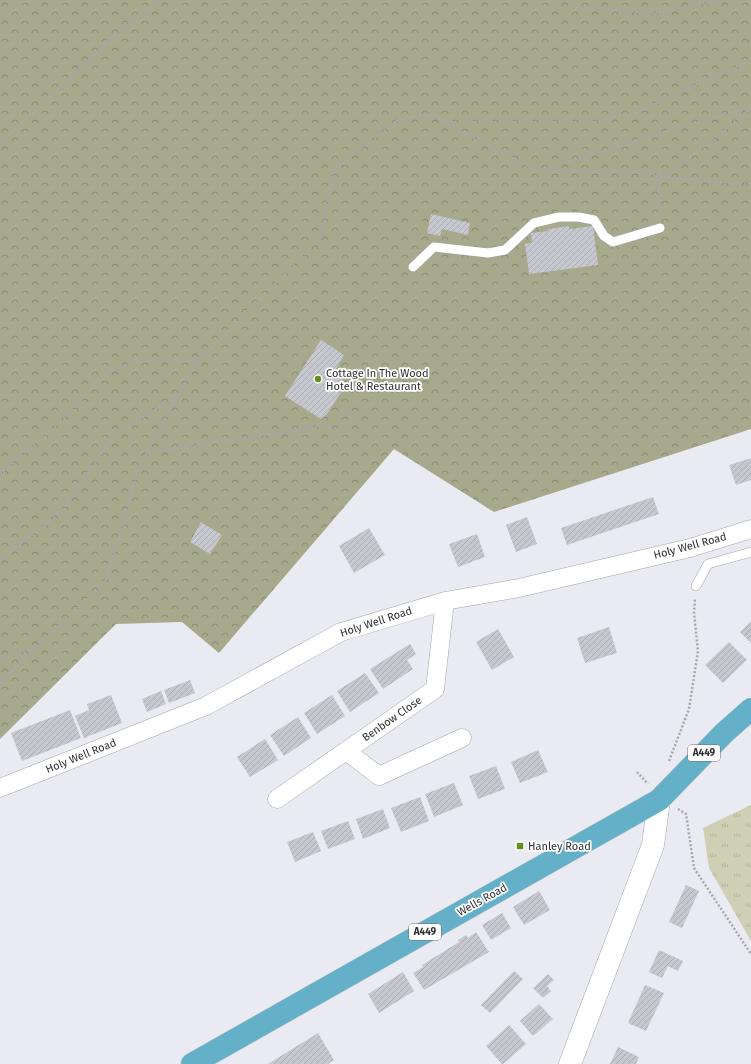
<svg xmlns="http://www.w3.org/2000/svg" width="751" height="1064" font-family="'Fira Sans',sans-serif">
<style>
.grass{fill:url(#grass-tufts)}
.forest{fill:url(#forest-crowns)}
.building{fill:url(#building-hatch)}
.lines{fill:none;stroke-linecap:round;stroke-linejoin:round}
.service-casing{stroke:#a3a4aa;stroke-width:10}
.minor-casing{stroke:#a3a4aa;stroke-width:19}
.secondary-casing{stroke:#a3a4aa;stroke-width:23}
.trunk-casing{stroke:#c9c9ca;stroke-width:23}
.path{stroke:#a6a7ac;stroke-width:2.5;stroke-dasharray:2 2;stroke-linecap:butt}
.service{stroke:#fff;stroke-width:9}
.minor{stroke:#fff;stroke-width:18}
.secondary{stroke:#fff;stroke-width:22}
.trunk{stroke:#64b0c8;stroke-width:22}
.poi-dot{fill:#648f20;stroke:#fff;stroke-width:1.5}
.labels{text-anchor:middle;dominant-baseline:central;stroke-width:3.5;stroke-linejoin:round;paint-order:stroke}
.shield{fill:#fff;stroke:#6e6e70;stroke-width:1}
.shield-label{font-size:10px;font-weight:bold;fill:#303033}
.poi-label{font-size:11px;fill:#303033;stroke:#fff;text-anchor:start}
.street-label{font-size:11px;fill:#303033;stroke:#fff}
</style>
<defs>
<pattern id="grass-tufts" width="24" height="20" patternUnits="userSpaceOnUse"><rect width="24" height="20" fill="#ced0b5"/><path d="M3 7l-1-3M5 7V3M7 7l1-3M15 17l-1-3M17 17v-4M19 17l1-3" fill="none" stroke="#b1b39c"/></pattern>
<pattern id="forest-crowns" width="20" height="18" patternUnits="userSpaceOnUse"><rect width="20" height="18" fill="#a7a98c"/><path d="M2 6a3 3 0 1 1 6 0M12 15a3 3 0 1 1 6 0" fill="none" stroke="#888a73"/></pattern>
<pattern id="building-hatch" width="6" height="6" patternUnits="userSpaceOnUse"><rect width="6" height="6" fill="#c7c8cf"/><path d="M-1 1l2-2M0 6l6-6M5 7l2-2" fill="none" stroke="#abacb2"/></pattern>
</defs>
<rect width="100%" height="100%" fill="#eaebf2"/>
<path class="grass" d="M751,805v136l-42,-73 -6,-40z"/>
<path class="forest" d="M0,0h751v429l-257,83 -100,-63 -175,204 -37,-31 -66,2 -116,115z"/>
<path class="building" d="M431,214l39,9 -2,12 -26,-6 -2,7 -13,-3z
M569,226v3l24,-3 5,39 -69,9 -4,-30 7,-1 -1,-10 17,-2v-2z
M321,340l23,15 -11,19 14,9 -20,31 -6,5 -36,-23z
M751,458v22l-15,5 -7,-20z
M653,497l6,17 -92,31 -6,-17z
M527,517l10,27 -21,8 -10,-27z
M201,522l21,13 -12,19 -20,-12z
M369,528l16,27 -31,18 -15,-27z
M477,534l8,23 -27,10 -9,-23z
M751,621v22l-11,-11z
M609,627l8,26 -32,10 -8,-25z
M498,629l16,28 -22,13 -16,-28z
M729,642l18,18 -24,23 -18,-18z
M410,644l6,10 -9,6 6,9 -30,20 -13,-20z
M365,673l14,20 -29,19 -13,-21z
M190,680l5,13 -26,10 -5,-13z
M161,691l5,13 -19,8 -5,-13z
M111,695l11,28 -38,15 -9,-22 14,-6 -2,-6z
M332,695l13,21 -28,18 -13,-21z
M70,710l11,28 -59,23 -11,-28z
M298,717l13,21 -27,18 -14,-21z
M265,739l13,21 -28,17 -13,-20z
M538,750l10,22 -28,11 -9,-21z
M496,766l9,23 -27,10 -9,-23z
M454,783l9,22 -29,12 -9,-23z
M420,797l9,24 -28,11 -10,-24z
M383,809l7,19 -27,11 -7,-20z
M348,821l7,18 -27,10 -7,-18z
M313,832l8,19 -26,11 -8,-20z
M686,885l13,6 -17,37 -13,-6z
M539,891l11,19 -26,15 -11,-18z
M502,913l9,15 -20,12 -9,-15z
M476,932l13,20 -65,38 -11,-17 10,-6 -1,-2 37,-23 -1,-2 8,-5 2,3z
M659,950l24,11 -5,10 -10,-5 -6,12 -13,-6z
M514,971l9,8 -33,34 -9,-8z
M403,972l11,19 -35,22 -11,-19z
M548,974l6,6 -7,6 4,5 -8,7 -10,-10z
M645,985l19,8 -18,38 -18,-8z
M539,1004l14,15 -20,17 -13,-15z
M509,1025l17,19 -23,20h-1l-16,-18z
M318,1033l16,27 -6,4h-60z
M618,1047l21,10 -3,7h-26z"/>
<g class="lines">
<defs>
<path id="service" d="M413,267l21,-20 54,6 17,-3 29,-27 25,-6h19l16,3 10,16 9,6 47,-14
M696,586l12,-22 43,-12"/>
<path id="minor" d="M346,751l33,25 83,-38
M0,788l206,-82 135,-74 104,-31 74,-13 171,-40 61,-19
M277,799l158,-110 10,-88"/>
<path id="secondary" d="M570,1064l83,-219 6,-45"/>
<path id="trunk" d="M192,1064l467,-264 65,-67 27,-24"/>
</defs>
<use href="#service" class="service-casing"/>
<use href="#minor" class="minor-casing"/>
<use href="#secondary" class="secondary-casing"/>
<use href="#trunk" class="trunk-casing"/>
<path class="path" d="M566,0l12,8 79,5 65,-13
M443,122h157l43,-13 108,-49
M0,144l128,-121 33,-23
M541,171h100l24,6 86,8
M657,175l3,40
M665,177l86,-69
M334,372l21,14
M342,407l10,11
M149,452l181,-27
M0,474l73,-64 29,-35 39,-16 57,2 123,-124 13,-68 67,-51 29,-4 107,57 214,-65
M0,560l61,-48 53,-77 63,-39
M0,660l36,-12
M0,683l105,-101 20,-65 10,-41 43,-81 20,-34
M669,761l20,-52 9,-58 -4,-38 1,-15
M637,772l11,12
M678,809l8,5 8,54 57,86"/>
<use href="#service" class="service"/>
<use href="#minor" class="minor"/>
<use href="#secondary" class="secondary"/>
<use href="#trunk" class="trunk"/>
</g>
<g class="poi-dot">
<circle cx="318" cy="379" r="4"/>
<rect x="516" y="842" width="8" height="8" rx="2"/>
</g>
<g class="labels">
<g class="shield">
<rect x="688" y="745" width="32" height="16" rx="3"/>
<rect x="409" y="924" width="32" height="16" rx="3"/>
</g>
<g class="shield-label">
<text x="704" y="753">A449</text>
<text x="425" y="932">A449</text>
</g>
<g class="poi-label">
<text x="326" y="373">Cottage In The Wood<tspan x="326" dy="13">Hotel &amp; Restaurant</tspan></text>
<text x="528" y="846">Hanley Road</text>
</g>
<g class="street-label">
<text transform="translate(690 546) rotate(-15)">Holy Well Road</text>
<text transform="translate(376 622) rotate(-18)">Holy Well Road</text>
<text transform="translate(392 719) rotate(-35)">Benbow Close</text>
<text transform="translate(81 756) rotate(-22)">Holy Well Road</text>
<text transform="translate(482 900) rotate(-29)">Wells Road</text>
</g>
</g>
</svg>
